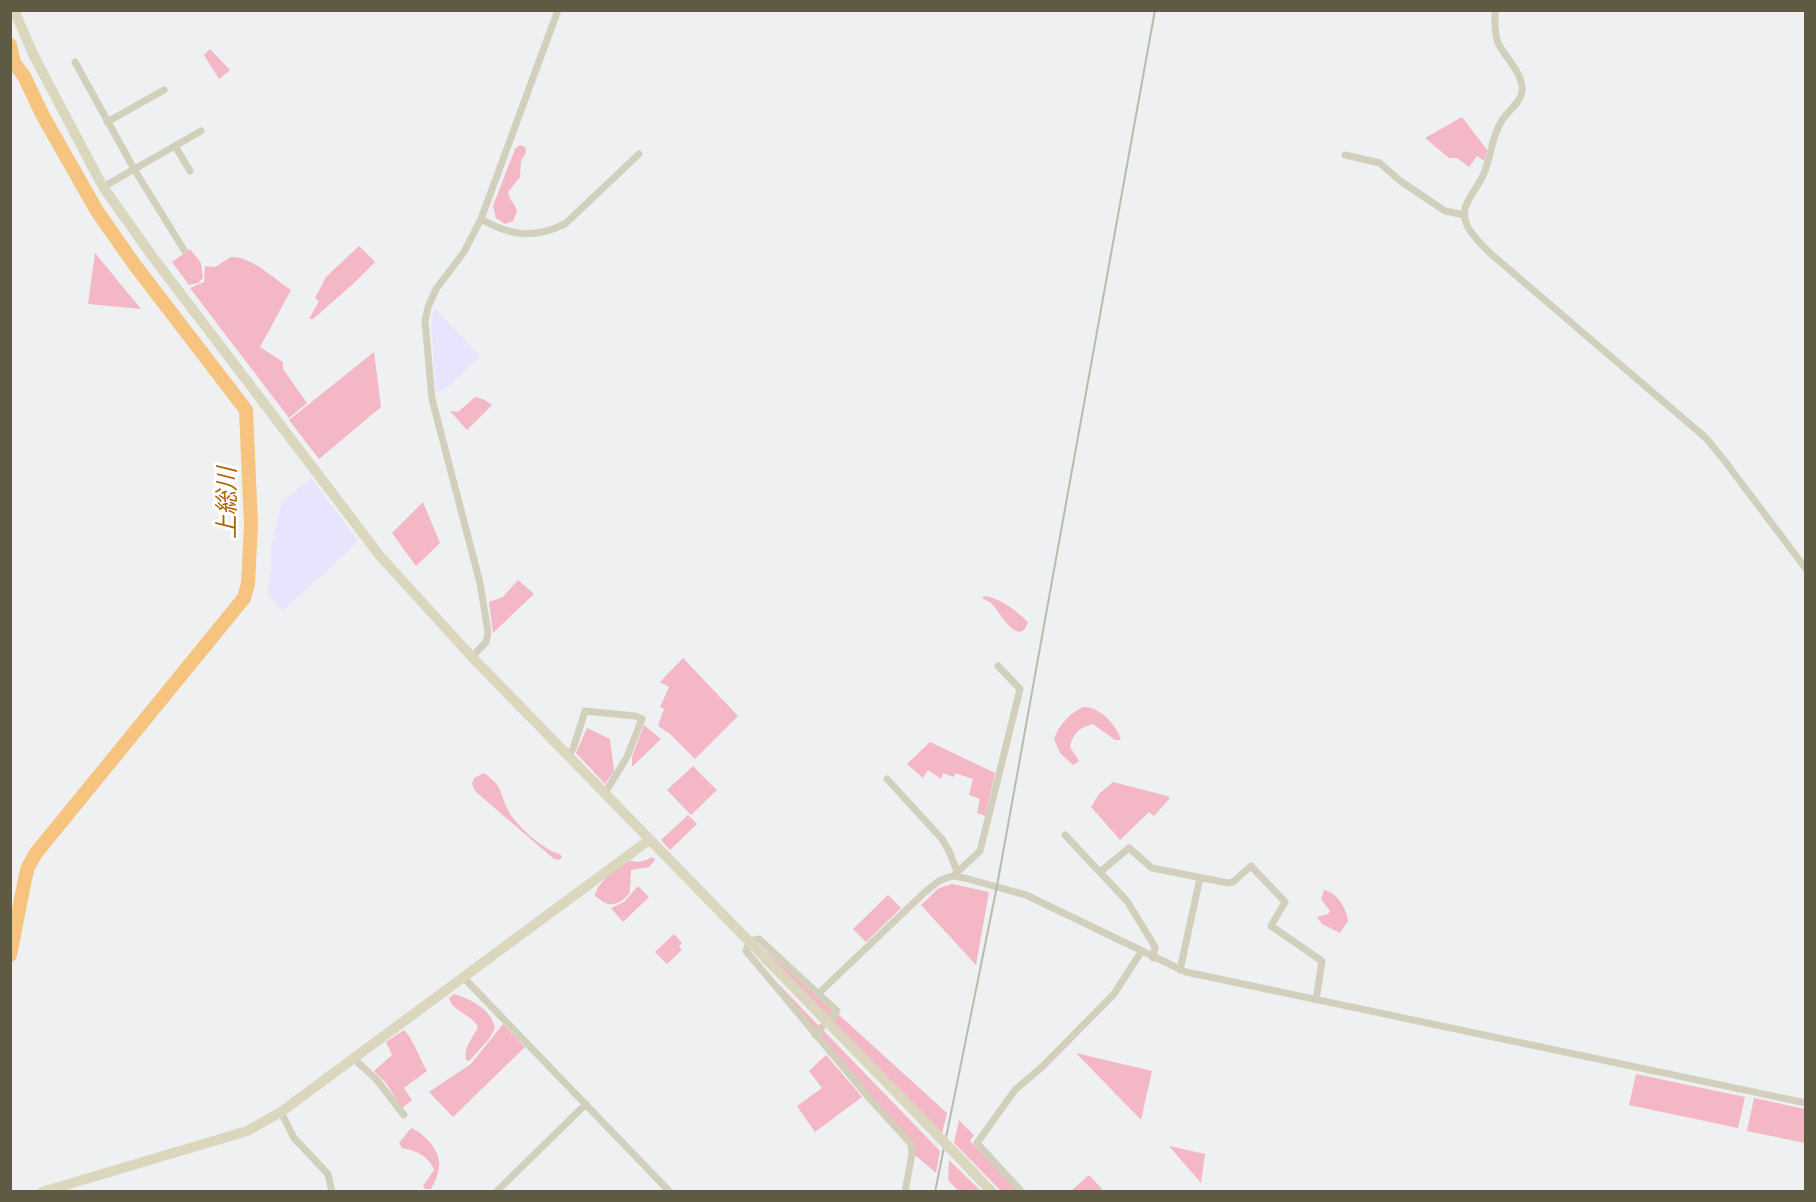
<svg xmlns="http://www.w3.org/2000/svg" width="1816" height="1202" font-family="Mulish,'Noto Sans JP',sans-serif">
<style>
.commercial{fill:#e7e5fe}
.green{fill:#f4b7c6}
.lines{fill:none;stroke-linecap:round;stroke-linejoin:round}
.river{stroke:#f6c47f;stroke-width:14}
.street{stroke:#d2cfbd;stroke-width:7}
.secondary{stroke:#dad7be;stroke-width:10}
.rail{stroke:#babaaf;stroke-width:2}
.secondary-bridge{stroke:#dad7be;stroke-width:10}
.labels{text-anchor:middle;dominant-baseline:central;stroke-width:6;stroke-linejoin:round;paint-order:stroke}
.water-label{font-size:24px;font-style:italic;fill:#ad6501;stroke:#fff}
</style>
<rect width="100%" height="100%" fill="#eef0f1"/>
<path class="commercial" d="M435,308l45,48 -32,31 -12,6 -5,-74z
M311,478l47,63 -75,70 -14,-15 -2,-5 4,-21v-23l11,-45z"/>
<path class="green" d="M210,49l20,21 -11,9 -15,-24z
M1462,117l25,33 -3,11 -7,-5 -8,11 -12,-9h-8l-24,-20z
M520,145l5,2 1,5 -5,9 -1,16 -12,15c1,8 7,11 9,19l-4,10 -8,3 -9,-6 -3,-12 22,-57z
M359,246l16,16 -21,21 -41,36h-4l10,-18 -4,-3 11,-21z
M190,249l11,14 2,15 -5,5 -9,2 -17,-23z
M95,253l46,56 -53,-5z
M231,257c19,-2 44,23 60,33l-31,57 23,15v7l24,34 -18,15 -99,-130 14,-6 1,-16 10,1z
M374,352l7,55 -62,52 -30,-39z
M475,397l8,2 9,6 -25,25 -17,-19 8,1z
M423,502l17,41 -24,23 -24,-33z
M518,580l16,14 -41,39 -4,-31 14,-5z
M984,596c16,2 33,15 44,26 -9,28 -30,-13 -37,-19 -3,-2 -6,-3 -9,-5z
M683,658l55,58 -43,43 -25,-25 -12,-8 6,-17 -4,-2 9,-20 -9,-5z
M1083,707c16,-1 34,18 38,33h-6l-22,-16c-14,4 -20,9 -23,23l9,14 -6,4 -13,-12 -6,-14c4,-13 16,-26 29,-32z
M644,725l17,14 -29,28v-10z
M587,728l23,11 4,32 -9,13 -29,-31z
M930,742l65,31 -10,43 -8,-3 3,-14 -11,-4 4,-16 -18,-6 -1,4 -11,-4 -2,6 -13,-9 -5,8 -16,-14z
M693,766l24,24 -26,25 -24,-25z
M484,773c20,14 15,20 25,39 9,15 34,38 51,42l2,3 -3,3 -5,-1 -79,-68 -3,-7 2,-6z
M1113,782l54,14 3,2 -16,18 -5,-4 -29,28 -29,-33 8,-13z
M688,815l9,9 -27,26 -9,-10z
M653,857l2,3 -6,7 -18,3c-1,7 0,13 -1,20 -1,5 -4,8 -9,11 -11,7 -16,2 -26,-5 0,-11 24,-31 34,-35 3,-1 6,1 10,1 5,-1 9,-3 14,-5z
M952,884l37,8 -13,73 -55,-60 18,-17z
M638,886l11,11 -26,25 -12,-14 13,-6z
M1324,890c13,2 23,19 24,31l-8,12 -18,-9 -5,-7 11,-3 2,-3 -9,-12z
M888,895l13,13 -35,34 -13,-13z
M674,934l8,9 -3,3 3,4 -15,14 -12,-12z
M757,943l77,68 -6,7z
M762,967l178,184 -4,22 -21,-18 -2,-13 -40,-42z
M454,994c17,5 37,15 41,34l-6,11 -20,22 -3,-1c-3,-13 7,-22 12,-33 -6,-13 -26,-15 -29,-29z
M838,1014l109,99 -5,20 -111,-113z
M503,1024l22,23 -72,70 -24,-25 42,-28z
M404,1030c9,9 16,29 23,41l-23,17 8,12 -10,8 -16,-25 -12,-12 18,-16 -6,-13z
M1076,1053l76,18 -11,49z
M826,1055l36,42 -47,35 -18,-26 25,-18 -13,-17z
M1636,1074l109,23 -7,31 -109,-23z
M1754,1098l51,11v34l-58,-12z
M959,1120l15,15 -4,6 48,50h-17l-47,-48z
M411,1128c13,5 30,23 28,38 0,8 -5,17 -8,23h-6l-2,-3 11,-16c-5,-14 -19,-20 -32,-22l-3,-5z
M1169,1146l36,8 -4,29z
M949,1160l32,31h-23l-10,-11z
M1089,1175l13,14 -2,2h-29z"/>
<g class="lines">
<path class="river" d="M10,45l4,18 10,13 19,40 54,95 37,53 112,146 5,115 -3,59 -4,14 -208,255 -8,14 -3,12 -15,76"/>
<path class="street" d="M1495,10c0,11 -1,22 3,33 7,15 26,30 24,49 -2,12 -16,20 -21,30 -9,14 -10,33 -16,49 -4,11 -13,21 -18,32 -10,20 11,38 24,51l215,184 18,22 82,109
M75,62l59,107 50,81
M107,122l57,-32
M175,146l15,25
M1345,155l35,8 19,17 46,31 20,4
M103,187l98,-56
M481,219c30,17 52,20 84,5l74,-70
M472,657l14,-15 2,-10 -8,-49 -48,-184 -7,-78 3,-14 8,-18 28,-37 17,-33 77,-209
M568,755l5,-6 12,-38 50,5 7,3 -15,38 -22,36
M887,779l55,60 7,12 8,20
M1065,835l62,66 28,46 -2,11
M1100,872l29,-24 23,20 76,15 5,-1 18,-16 34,36 -14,24 51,35 -6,39
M953,876l27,-25 40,-162 -22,-23
M1180,970l20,-92
M464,978l206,214
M819,993l106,-101 14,-11 7,-3 7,-2 12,2 61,17 160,77 620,131
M832,1017l5,-6 -78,-72 -10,2 -3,10 124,148 41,45 1,10 -7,38
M815,1035l7,-8
M354,1059l22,20 28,36
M281,1112l13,26 34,36 4,18
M496,1192l90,-88
M1022,1192l-45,-49 38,-53 28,-24 71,-72 27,-42"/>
<path class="secondary" d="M14,10l20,46 69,131 49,69 228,300 92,101 451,463
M968,1167l24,25
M42,1192l205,-61 34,-19 368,-272"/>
<path class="rail" d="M935,1192l62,-306 158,-876"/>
<path class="secondary-bridge" d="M923,1120l45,47"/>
</g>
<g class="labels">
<g class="water-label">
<text transform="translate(226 503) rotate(-90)">上総川</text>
</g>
</g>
<rect width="1816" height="1202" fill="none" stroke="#5e5a44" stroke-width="24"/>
</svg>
